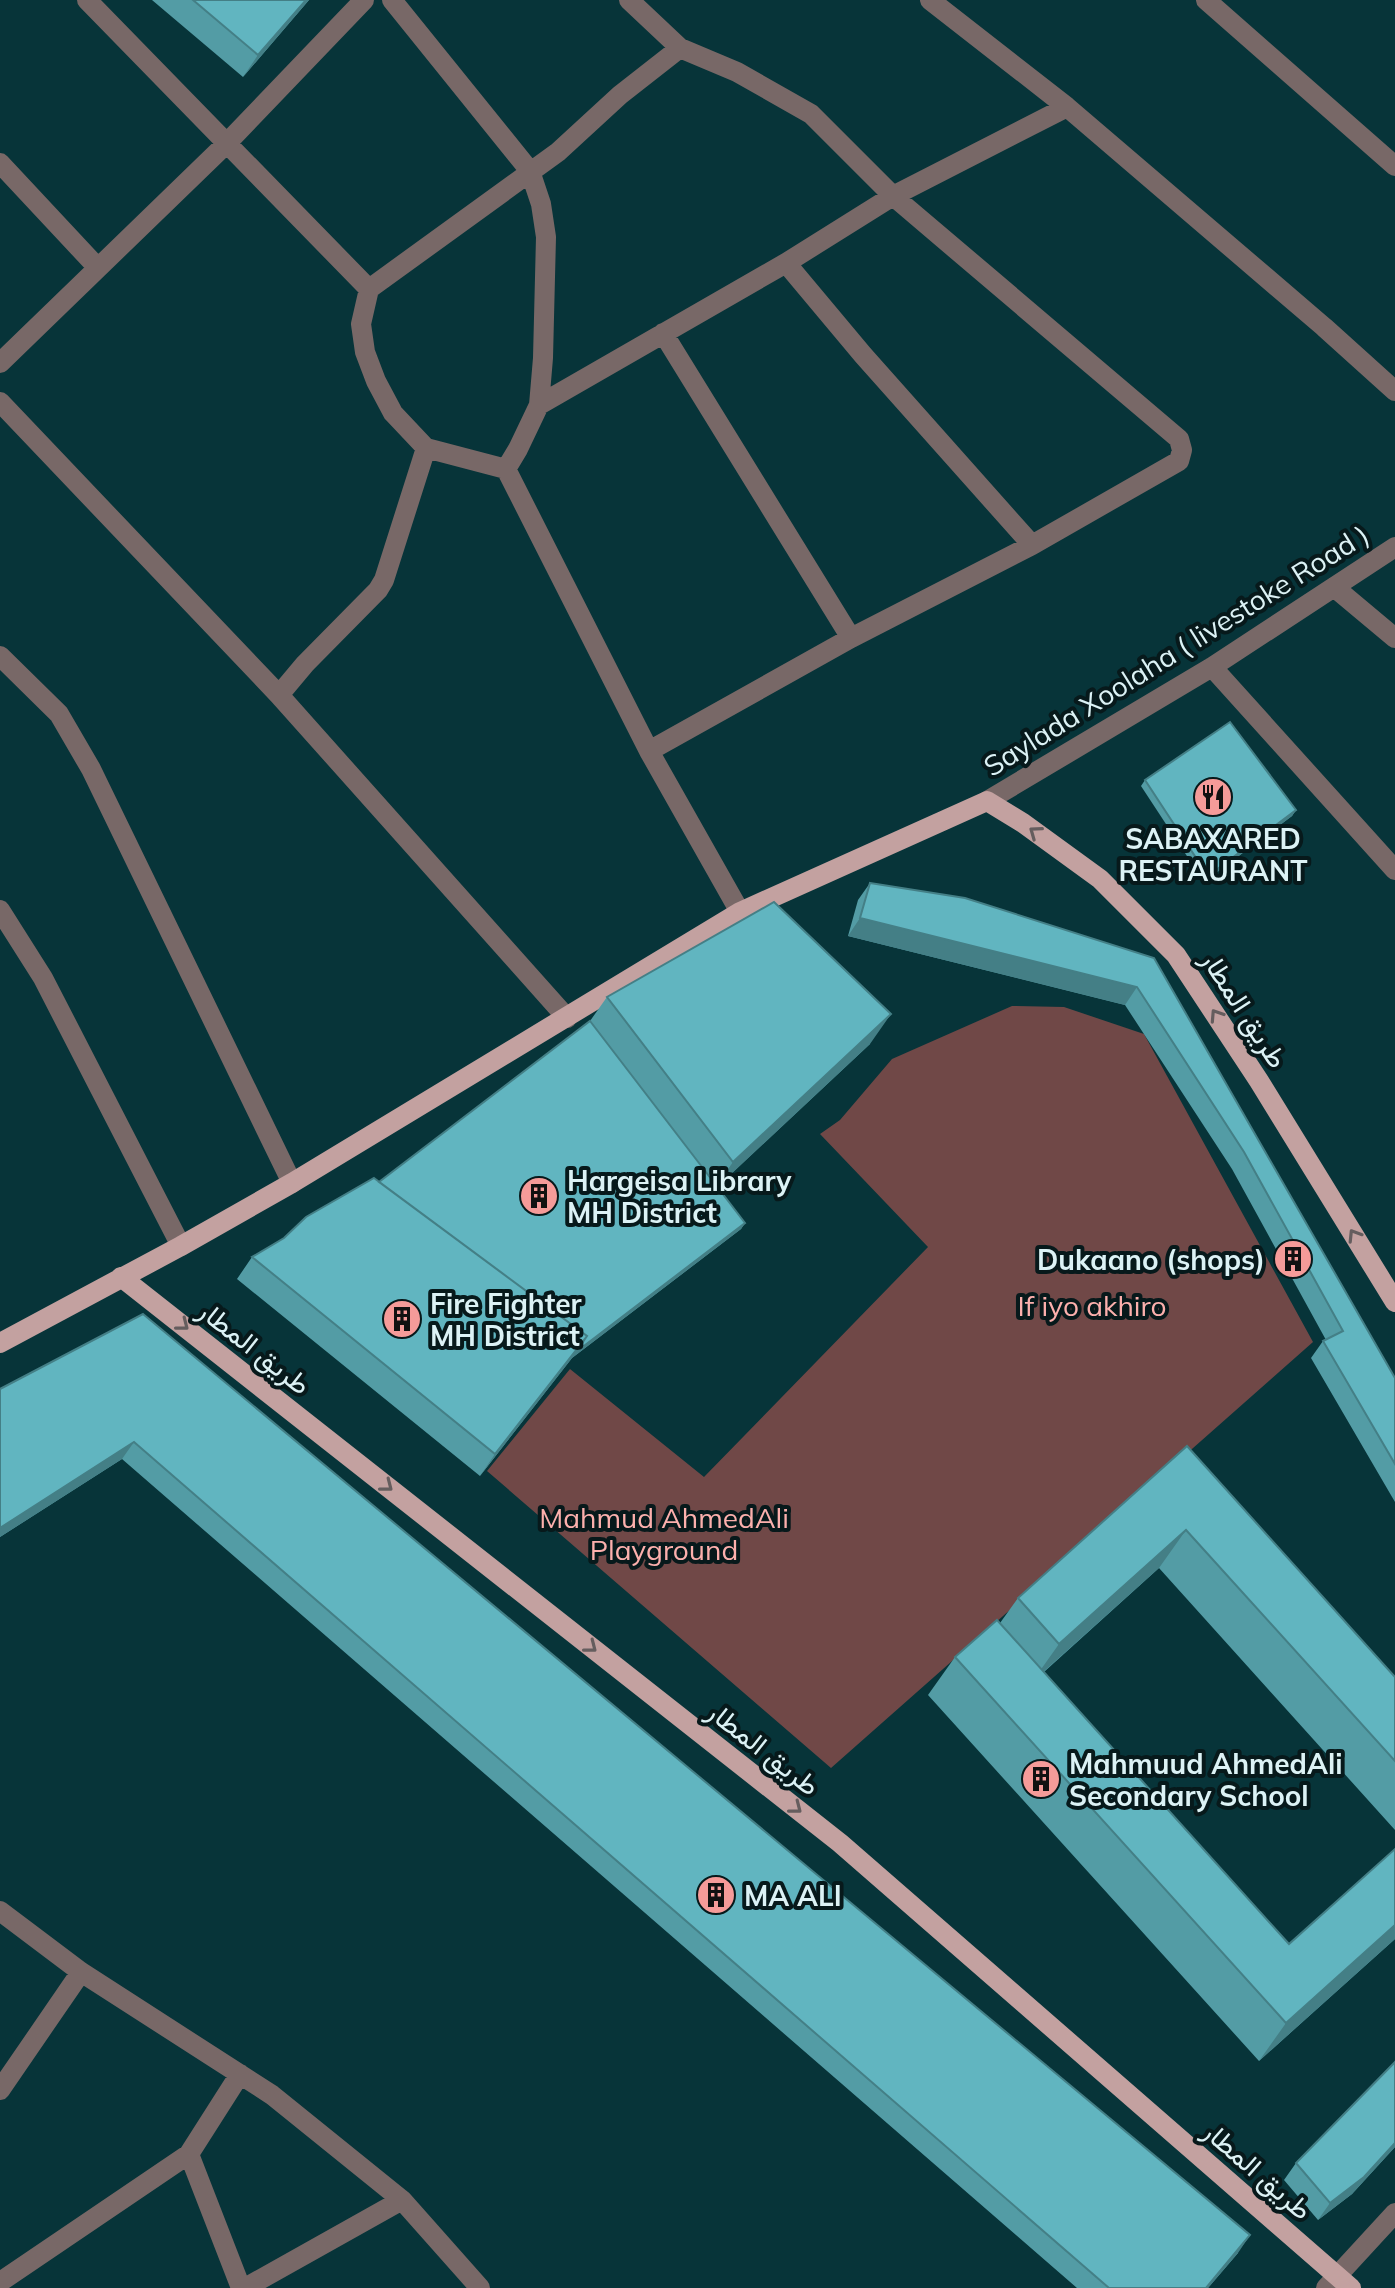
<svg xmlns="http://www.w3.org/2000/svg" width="1395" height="2288" font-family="Mulish,Vazirmatn,sans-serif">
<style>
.green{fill:#704847}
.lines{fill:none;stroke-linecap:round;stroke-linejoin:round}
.minor{stroke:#786867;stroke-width:20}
.major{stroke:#c3a1a0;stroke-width:20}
.wall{fill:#539ca5}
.shaded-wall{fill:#447f86}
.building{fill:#61b5c0;stroke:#447f86;stroke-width:2}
.oneway{stroke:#655d5e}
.labels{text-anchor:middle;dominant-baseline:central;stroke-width:8;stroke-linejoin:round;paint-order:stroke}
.street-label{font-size:28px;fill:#dcf2f5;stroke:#07191b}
.poi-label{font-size:28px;font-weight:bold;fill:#dcf2f5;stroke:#07191b;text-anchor:start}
.park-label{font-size:28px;fill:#fcb0ad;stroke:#07191b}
</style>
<rect width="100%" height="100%" fill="#073439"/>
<path class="green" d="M1012,1006l52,1 80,27 169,308 -482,426 -344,-297 83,-102 134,108 224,-230 -108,-113 20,-14 52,-61z"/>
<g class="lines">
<path class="minor" d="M87,0l282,289 -8,35 4,28 11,29 17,32 33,35 80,21 143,282 91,161
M392,0l138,171 11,33 5,33 -3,121 -4,47 -21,44 -12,20
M930,0l137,107 257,220 71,64
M1206,0l189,166
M0,163l98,105
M786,263l77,92 169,190
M369,289l189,-137 62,-57 60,-47 -51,-48
M663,333l188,305
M0,363l226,-219 138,-144
M0,402l279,293 288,323
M539,405l247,-142 107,-67 174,-89
M1334,587l61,51
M0,656l59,58 32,55 201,414
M1212,667l183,203
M279,695l26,-31 73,-74 6,-10 42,-132
M649,751l202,-113 181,-93 147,-84 3,-11 -3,-11 -286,-243 -82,-82 -74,-42 -57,-24
M987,801l225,-134 183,-120
M0,910l43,68 138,268
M0,1911l81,61 191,123 130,105 78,88
M0,2090l81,-118
M189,2154l52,134
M0,2282l189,-128 51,-80
M245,2288l157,-88
M1326,2288l69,-75"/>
<path class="major" d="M121,1277l719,566 511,445
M0,1343l181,-97 111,-63 448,-271 247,-111 36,22 77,56 76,76 83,126 136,221"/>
</g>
<path class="wall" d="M152,0h157l-66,77z
M1145,780l151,30 -4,6 -88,66 -63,-96z
M870,883l284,75 241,420v124l-84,-144 12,-17 3,-1 -94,-171 -107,-164 -277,-69 10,-36z
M607,997l263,47 -153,143 28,36 -4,6 -169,129 -92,118 -243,-197 15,-22 127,-75 211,-161z
M143,1314l1095,939 -30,35h-131l-955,-829 -122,78v-148z
M1187,1446l208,231v153l-236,-262 -115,104 245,272 106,-5 -136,122 -331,-366 27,-38 45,-34 18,-25z
M1395,2062v85l-43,47 -34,26 -34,-40 12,-17z"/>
<path class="shaded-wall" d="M306,0h3l-66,77 15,-22z
M1296,810l-4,6 -88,66 4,-6z
M860,918l277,69 -12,18 -277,-69z
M891,1014l-21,30 -158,148 21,-30z
M745,1223l-4,6 -169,129 -92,118 15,-22 92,-118z
M134,1442l-12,17 -122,78v-9z
M1186,1530l-27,38 -127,114 27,-38z
M1395,1925v14l-136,122 27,-38z
M1395,2143v4l-43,47 -34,26 12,-17z
M1250,2235l-12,18 -30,35h-2z"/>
<path class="building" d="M193,0h113l-48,55z
M1230,722l66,88 -88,66 -63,-96z
M870,883l95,15 189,60 241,420v86l-72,-123 20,-10 -99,-179 -107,-165 -277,-69z
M774,902l117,112 -158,148 -126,-165z
M590,1021l155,202 -169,129 11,-16 -208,-154z
M374,1178l213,158 -92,118 -243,-197 32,-19 22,-21z
M143,1314l1107,921 -44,53h-97l-975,-846 -134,86v-139z
M1187,1446l208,231v84l-209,-231 -127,114 -41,-46z
M997,1620l292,324 106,-95v76l-109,98 -331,-366z
M1395,2062v81l-31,34 -34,26 -34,-40z"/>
<defs><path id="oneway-chevron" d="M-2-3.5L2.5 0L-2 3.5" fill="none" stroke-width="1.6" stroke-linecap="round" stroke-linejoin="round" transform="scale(2)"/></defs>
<g class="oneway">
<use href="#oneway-chevron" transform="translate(1035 832) rotate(-144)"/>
<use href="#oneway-chevron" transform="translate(1216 1015) rotate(-123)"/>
<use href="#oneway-chevron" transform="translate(1354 1235) rotate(-122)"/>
<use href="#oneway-chevron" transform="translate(183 1325) rotate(38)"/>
<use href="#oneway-chevron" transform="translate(387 1486) rotate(38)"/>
<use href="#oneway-chevron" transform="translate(591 1647) rotate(38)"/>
<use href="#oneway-chevron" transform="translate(796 1808) rotate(38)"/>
</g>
<defs>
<symbol id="restaurant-disc" viewBox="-11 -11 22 22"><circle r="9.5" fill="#f59b99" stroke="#07191b"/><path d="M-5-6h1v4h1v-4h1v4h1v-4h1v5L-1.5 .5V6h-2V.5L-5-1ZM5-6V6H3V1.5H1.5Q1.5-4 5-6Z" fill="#111"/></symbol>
<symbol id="building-disc" viewBox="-11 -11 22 22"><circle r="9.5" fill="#f59b99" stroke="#07191b"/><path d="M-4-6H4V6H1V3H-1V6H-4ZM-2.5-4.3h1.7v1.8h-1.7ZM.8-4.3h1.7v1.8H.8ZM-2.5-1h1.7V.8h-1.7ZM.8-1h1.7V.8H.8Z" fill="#111"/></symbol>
</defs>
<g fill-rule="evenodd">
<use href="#restaurant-disc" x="1191" y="775" width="44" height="44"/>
<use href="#building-disc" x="517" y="1174" width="44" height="44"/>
<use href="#building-disc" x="1271" y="1237" width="44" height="44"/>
<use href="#building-disc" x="380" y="1297" width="44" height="44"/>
<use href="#building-disc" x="1019" y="1757" width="44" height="44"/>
<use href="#building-disc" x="694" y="1873" width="44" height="44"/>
</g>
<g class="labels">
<g class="street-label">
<text transform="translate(1176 650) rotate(-32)">Saylada Xoolaha ( livestoke Road )</text>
<text transform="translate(1245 1009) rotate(57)">طريق المطار</text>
<text transform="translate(255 1347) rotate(38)">طريق المطار</text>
<text transform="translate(764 1748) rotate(38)">طريق المطار</text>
<text transform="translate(1258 2170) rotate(41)">طريق المطار</text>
</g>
<g class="poi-label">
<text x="1213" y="838" text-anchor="middle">SABAXARED<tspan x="1213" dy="32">RESTAURANT</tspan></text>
<text x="567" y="1180">Hargeisa Library<tspan x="567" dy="32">MH District</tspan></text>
<text x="1265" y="1259" text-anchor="end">Dukaano (shops)</text>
<text x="430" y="1303">Fire Fighter<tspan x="430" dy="32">MH District</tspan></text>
<text x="1069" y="1763">Mahmuud AhmedAli<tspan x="1069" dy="32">Secondary School</tspan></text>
<text x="744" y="1895">MA ALI</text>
</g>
<g class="park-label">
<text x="1092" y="1305">If iyo akhiro</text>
<text x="664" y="1517">Mahmud AhmedAli<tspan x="664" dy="32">Playground</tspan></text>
</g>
</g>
</svg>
